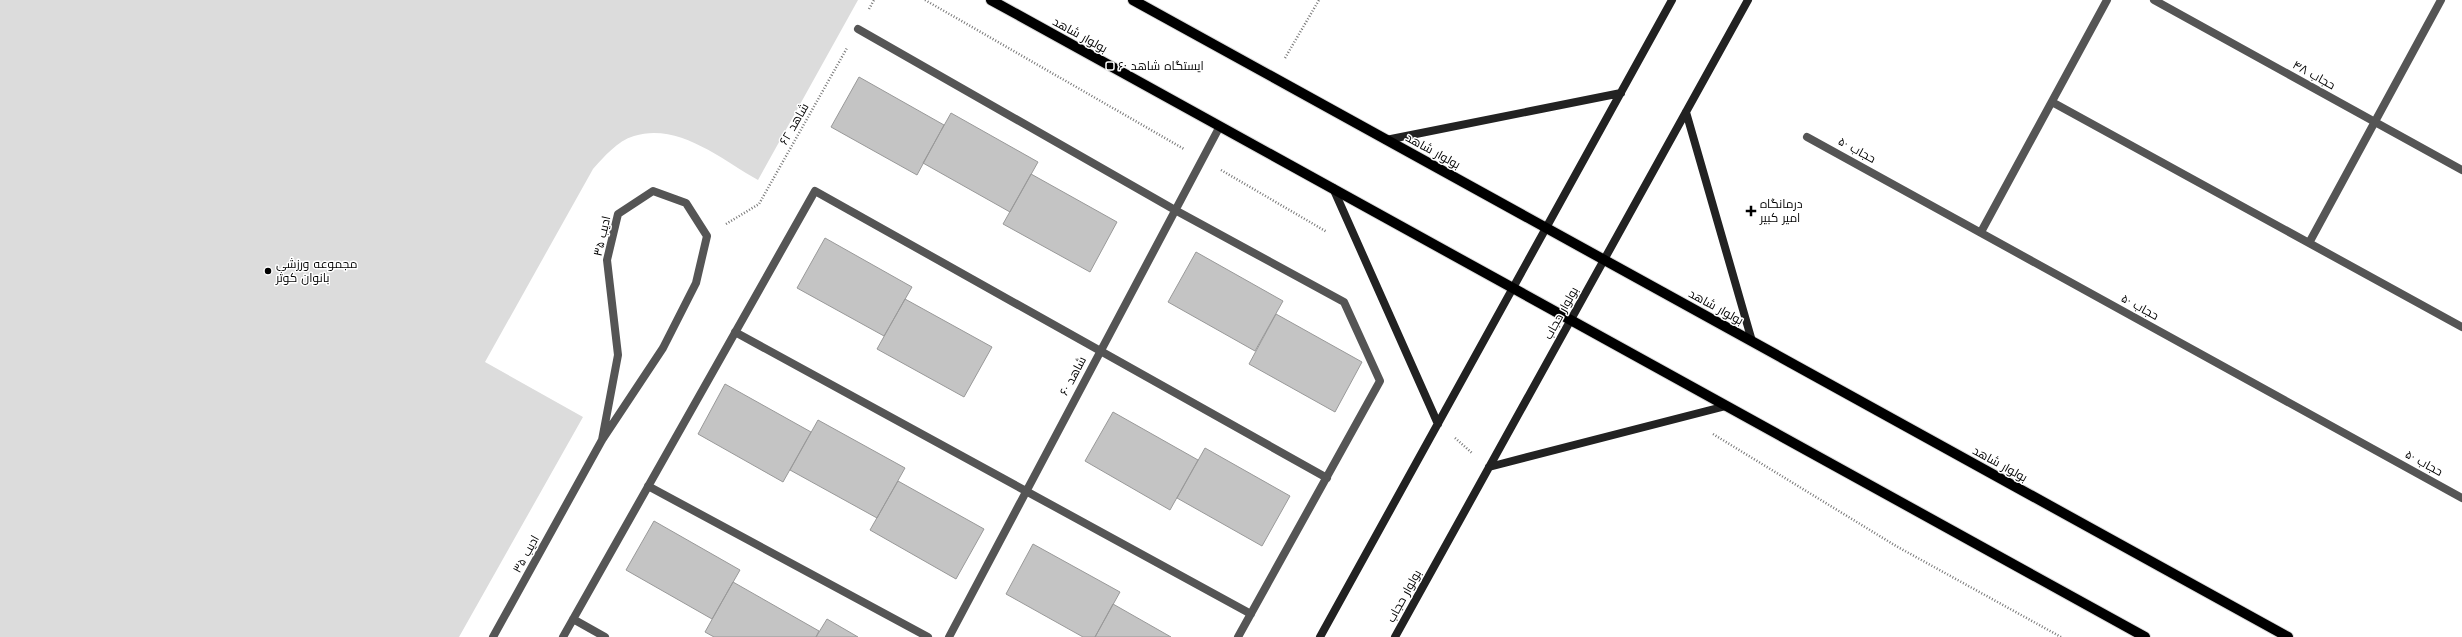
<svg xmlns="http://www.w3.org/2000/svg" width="2462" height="637" font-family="'Work Sans',Cairo,sans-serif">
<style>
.green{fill:#dcdcdc}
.building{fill:#c4c4c4;stroke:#999}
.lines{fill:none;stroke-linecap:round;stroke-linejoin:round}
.primary-casing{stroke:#dbdbdb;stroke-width:12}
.path{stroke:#777;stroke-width:2.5;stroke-dasharray:1 2;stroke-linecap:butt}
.street{stroke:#555;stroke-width:8}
.secondary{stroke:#222;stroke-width:8}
.primary{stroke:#000;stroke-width:10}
.poi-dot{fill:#000;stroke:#fff;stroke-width:1.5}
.labels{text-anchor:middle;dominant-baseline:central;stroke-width:3;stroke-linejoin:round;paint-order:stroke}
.street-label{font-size:12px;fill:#000;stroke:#fff}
.poi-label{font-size:12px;fill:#000;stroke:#fff;text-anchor:start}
</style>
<rect width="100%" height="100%" fill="#fff"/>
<path class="green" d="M0,0h858l-100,180c-37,-21 -80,-58 -124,-44 -17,5 -30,21 -41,33l-108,193 98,55 -124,220h-459z"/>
<path class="building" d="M859,77l85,48 -27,50 -86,-48z
M951,113l87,49 -28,50 -87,-49z
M1031,174l86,48 -27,50 -87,-48z
M825,238l87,49 -28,49 -87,-48z
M1196,252l87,49 -28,50 -87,-49z
M905,299l87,48 -28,50 -87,-48z
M1276,314l86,48 -27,50 -86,-48z
M725,384l86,48 -28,50 -85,-48z
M1113,412l85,48 -28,50 -85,-49z
M818,420l87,48 -28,50 -87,-48z
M1205,448l85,48 -28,50 -85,-48z
M898,481l86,48 -28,50 -86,-49z
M654,521l86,49 -28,49 -86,-49z
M1033,544l87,48 -25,45h-12l-77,-43z
M733,582l86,49 -3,6h-102l-9,-5z
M1113,604l58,33h-76z
M827,619l31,18h-42z"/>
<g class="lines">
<defs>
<path id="primary" d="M991,0l1154,637
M1133,0l1155,637"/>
</defs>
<use href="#primary" class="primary-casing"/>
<path class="path" d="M925,0l259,149
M869,9l5,-9
M1285,58l34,-58
M1221,170l106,62
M726,224l33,-20 88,-156
M1713,434l183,112 165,91
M1455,438l17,15"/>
<path class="street" d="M2154,0l308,170
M858,29l317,181 169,92 36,79 -142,256
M2052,102l410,225
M1807,137l655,361
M1981,232l126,-232
M2309,243l132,-243
M735,332l516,282
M648,486l280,151
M573,619l32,18
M493,637l109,-197 61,-92 33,-65 11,-47 -21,-33 -33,-12 -35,23 -11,46 11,95 -16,85
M563,637l252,-446 512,287
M949,637l271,-511"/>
<path class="secondary" d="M1686,112l66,229
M1386,140l235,-47
M1333,188l105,236
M1489,467l237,-61
M1320,637l352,-637
M1395,637l353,-637"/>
<use href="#primary" class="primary"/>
</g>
<g class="poi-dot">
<rect x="1106" y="62" width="8" height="8" rx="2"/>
<path d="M1749 205h4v4h4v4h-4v4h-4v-4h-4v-4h4z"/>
<circle cx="268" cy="271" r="4"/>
</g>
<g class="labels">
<g class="street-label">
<text transform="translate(1080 35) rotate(29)">بولوار شاهد</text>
<text transform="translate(2314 75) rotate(29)">حجاب ۴۸</text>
<text transform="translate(794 124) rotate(-60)">شاهد ۶۲</text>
<text transform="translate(1857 150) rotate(29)">حجاب ۵۰</text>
<text transform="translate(1433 151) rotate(29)">بولوار شاهد</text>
<text transform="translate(602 236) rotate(-77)">ادیب ۳۵</text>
<text transform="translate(1716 307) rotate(29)">بولوار شاهد</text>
<text transform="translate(2140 307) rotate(29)">حجاب ۵۰</text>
<text transform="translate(1561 313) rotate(-61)">بولوار حجاب</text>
<text transform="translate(1073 376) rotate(-62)">شاهد ۶۰</text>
<text transform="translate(2424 463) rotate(29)">حجاب ۵۰</text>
<text transform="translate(2000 464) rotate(29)">بولوار شاهد</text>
<text transform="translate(526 554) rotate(-61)">ادیب ۳۵</text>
<text transform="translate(1404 596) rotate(-61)">بولوار حجاب</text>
</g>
<g class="poi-label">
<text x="1118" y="66">ایستگاه شاهد ۶۰</text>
<text x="1760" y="204">درمانگاه<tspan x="1760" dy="14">امیر کبیر</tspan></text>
<text x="276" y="264">مجموعه ورزشی<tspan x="276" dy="14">بانوان کوثر</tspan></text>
</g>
</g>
</svg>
